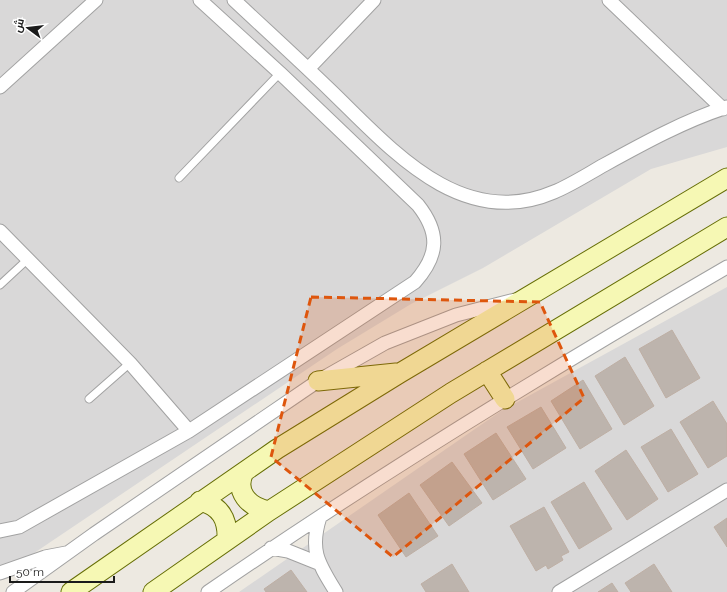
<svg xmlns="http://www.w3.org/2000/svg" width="727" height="592" font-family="Raleway,Cairo,sans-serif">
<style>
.residential{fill:#d9d8d8}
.building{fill:#bdb4ad;stroke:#beafa4}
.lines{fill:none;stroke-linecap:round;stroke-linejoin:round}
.lane-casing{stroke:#a2a2a2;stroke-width:9}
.street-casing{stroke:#a2a2a2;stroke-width:15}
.secondary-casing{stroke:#666e06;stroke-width:21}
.lane{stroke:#fff;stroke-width:7}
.street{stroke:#fff;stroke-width:13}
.secondary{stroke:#f6f8b4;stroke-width:19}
.marked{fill:#de560d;fill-opacity:0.2;stroke:#de560d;stroke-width:3;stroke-dasharray:8 5;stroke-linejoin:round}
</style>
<rect width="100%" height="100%" fill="#ede9e1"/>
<path class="residential" d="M0,0h727v147l-76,22 -168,99 -72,36 -74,45 -337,227z
M727,287v305h-488l262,-181z"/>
<path class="building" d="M672,330l28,48 -34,20 -27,-49z
M625,357l29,49 -30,19 -29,-49z
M583,380l29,49 -32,20 -29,-48z
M713,401l14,23v32l-19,12 -28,-46z
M541,407l25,41 -33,21 -26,-42z
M671,429l27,45 -30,18 -27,-45z
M496,433l30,46 -33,21 -29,-46z
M626,450l32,49 -31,21 -32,-49z
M452,462l30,41 -33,23 -29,-41z
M584,482l28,47 -33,20 -28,-47z
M409,493l29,43 -32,21 -28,-42z
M544,507l25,45 -8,4 2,4 -15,9 -2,-4 -10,6 -26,-45z
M727,518v29l-13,-20z
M452,564l17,28h-43l-5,-8z
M654,564l18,28h-41l-6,-9z
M291,570l16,22h-41l-2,-3z
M612,583l6,9h-20z"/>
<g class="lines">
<defs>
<path id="lane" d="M179,178l101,-105
M0,285l28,-26
M89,399l41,-36"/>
<path id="street" d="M234,0c32,30 65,60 97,91 59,57 130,141 223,101 17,-7 34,-18 50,-27 40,-22 80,-44 123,-58
M609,0l114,109
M308,69l66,-69
M0,87l96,-87
M0,231l130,132 59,68
M320,517c-11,34 -1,47 16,75
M0,531l19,-4 170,-96 226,-149c24,-27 25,-49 3,-77l-138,-132 -80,-73
M271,548l17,3 30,12
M0,573l45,-16 21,-4
M13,592l81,-58 224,-153 67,-38 71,-28 59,-15
M208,592c168,-116 343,-223 519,-325
M559,592l168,-102"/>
<path id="secondary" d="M487,371l18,28
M318,381l78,-8
M244,472c-10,20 5,35 25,39
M200,501c21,5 28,19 27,39
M71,592l206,-143 123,-76 327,-195
M153,592l116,-81 182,-118 276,-166"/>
</defs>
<use href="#lane" class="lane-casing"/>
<use href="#street" class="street-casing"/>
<use href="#secondary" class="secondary-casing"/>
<use href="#lane" class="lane"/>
<use href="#street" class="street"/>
<use href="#secondary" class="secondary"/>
</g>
<path class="marked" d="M311,297l229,5 44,96 -191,159 -122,-100z"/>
<g transform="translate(28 28) rotate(285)" stroke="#ffffff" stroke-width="3" paint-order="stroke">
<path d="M0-3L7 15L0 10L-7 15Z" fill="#1b1b1b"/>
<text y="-6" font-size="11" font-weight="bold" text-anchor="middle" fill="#1b1b1b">ش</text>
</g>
<path d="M10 576v6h104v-6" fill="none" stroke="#1b1b1b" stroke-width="2"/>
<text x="16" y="576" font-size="12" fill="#1b1b1b" stroke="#ffffff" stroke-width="3" paint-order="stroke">50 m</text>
</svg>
